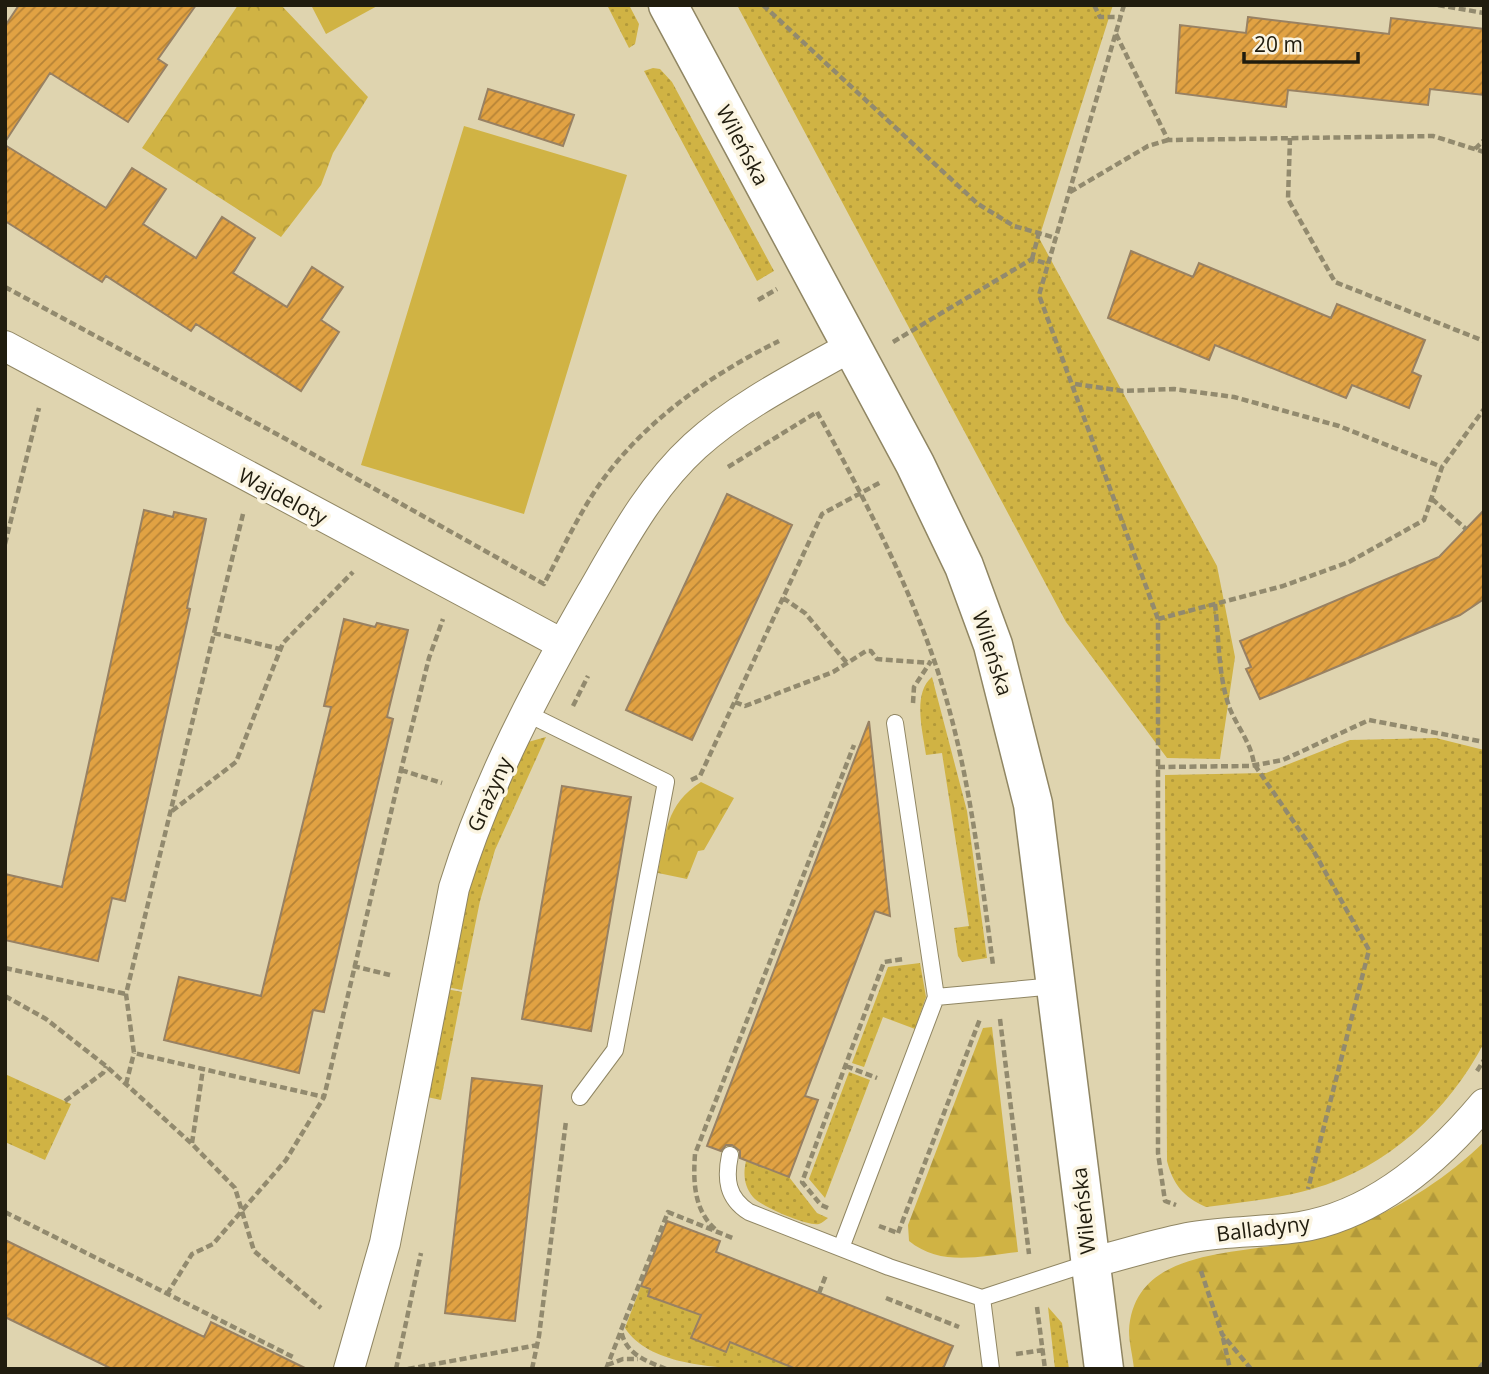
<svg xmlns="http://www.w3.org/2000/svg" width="1489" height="1374" font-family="'Open Sans',sans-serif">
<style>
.grass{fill:url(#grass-dots)}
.forest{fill:url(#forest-firs)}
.park{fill:url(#park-crowns)}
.pitch{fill:#d0b344}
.building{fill:url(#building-hatch);stroke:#988163;stroke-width:2}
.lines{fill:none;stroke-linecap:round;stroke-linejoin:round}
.lane-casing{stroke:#908663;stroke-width:18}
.street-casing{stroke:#908663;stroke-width:32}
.secondary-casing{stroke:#908663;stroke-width:41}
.path{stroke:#928a6e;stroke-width:4.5;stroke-dasharray:7 3.5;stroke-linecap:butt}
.lane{stroke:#fff;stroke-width:16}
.street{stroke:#fff;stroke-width:30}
.secondary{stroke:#fff;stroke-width:38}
.labels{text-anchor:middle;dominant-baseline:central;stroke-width:7;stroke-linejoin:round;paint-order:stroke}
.street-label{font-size:21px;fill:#201c0e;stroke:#fbf5e2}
</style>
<defs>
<pattern id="grass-dots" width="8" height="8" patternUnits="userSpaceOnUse" patternTransform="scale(1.75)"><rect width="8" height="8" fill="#d0b344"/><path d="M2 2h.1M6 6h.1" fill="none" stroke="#b2993a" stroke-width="1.8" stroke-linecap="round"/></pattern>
<pattern id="forest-firs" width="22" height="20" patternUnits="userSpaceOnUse" patternTransform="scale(1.75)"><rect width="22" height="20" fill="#d0b344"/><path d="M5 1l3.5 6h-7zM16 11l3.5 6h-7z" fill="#b2993a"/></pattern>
<pattern id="park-crowns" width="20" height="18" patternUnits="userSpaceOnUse" patternTransform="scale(1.75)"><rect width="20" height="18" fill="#d0b344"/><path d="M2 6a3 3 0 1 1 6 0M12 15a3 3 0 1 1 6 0" fill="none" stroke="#b2993a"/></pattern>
<pattern id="building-hatch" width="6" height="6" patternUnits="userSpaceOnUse" patternTransform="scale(1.75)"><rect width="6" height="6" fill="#e1a243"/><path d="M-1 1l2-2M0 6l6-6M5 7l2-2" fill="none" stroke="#b68336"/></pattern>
</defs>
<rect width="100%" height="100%" fill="#dfd4af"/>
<path class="grass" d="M607,5h22l10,19 -4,20 -6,4z
M737,5h376l-74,233 178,328 18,91 -15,102 -53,-1 -101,-136z
M653,68l7,1 12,13 102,189 -17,10 -113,-210z
M932,677l35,134 20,147 -25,4 -4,-6 -4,-28 15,-2 -27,-173 -16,2c-3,-22 -14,-62 6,-78z
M546,737l-51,113 -15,51 -18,89 -15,-3 29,-132 52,-113z
M1436,738l48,12v293c-36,68 -96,125 -172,146 -34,10 -71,13 -106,18 -23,-10 -33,-23 -39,-46l-2,-386 101,-2 84,-33z
M920,963l6,34 -11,32 -32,-12 -19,50 -12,-4 36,-96z
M446,989l16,3 -21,108 -14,-3z
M849,1072l21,8 -45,118 -16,-19z
M5,1074l66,30 -26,56 -40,-18z
M746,1161l43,16 28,36 11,5c-3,2 -6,5 -9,6 -11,3 -59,-18 -66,-27 -9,-11 -10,-23 -7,-36z
M641,1286l9,3 -2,7 45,16 10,-1 23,41 12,-27 67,44c-53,0 -151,5 -180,-41z
M1048,1307l14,16 7,46h-14z"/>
<path class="forest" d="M992,1027l26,225c-38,4 -77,15 -109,-11l-1,-16 75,-197z
M1484,1142v227h-350c-1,-12 -5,-26 -5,-38 4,-79 97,-76 152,-87 25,-5 54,-11 78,-20 46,-19 90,-48 125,-82z"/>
<path class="park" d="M238,5h43l87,92 -35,56 -12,32 -40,52 -139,-89z
M701,782l33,16 -30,52 -6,1 -11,28 -29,-6c7,-39 8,-69 43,-91z"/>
<path class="pitch" d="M311,5h68l-53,29z
M464,126l163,49 -103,339 -163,-49z"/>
<path class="building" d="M19,5h177l-38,54 9,6 -39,57 -78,-49 -45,69v-116z
M1248,17l141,17 2,-16 93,11v66l-54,-6 -2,16 -140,-15 -2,17 -110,-14 4,-68 66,8z
M488,89l86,26 -11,31 -84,-27z
M5,145l101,63 26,-40 34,21 -23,35 53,34 26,-41 33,21 -22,35 54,34 25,-40 31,20 -22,33 18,12 -38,59 -105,-67 -5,7 -85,-55 -4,6 -97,-61z
M1131,251l62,26 6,-14 132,55 6,-14 88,36 -13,32 9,4 -12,32 -57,-23 -6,13 -131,-53 -6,15 -101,-42z
M727,494l65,31 -100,215 -66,-30z
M144,510l29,7 1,-5 32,7 -19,89 3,1 -65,292 -13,-3 -14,63 -93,-21v-66l57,13z
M1484,510v89l-24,16 -200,84 -14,-30 5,-2 -11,-26 199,-84z
M344,619l31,8 2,-4 31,7 -21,87 6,2 -69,293 -11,-2 -14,63 -135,-33 15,-63 82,19 70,-289 -7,-1z
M869,721l21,195 -15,-5 -70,185 13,4 -29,77 -49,-19v-7l-8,-6h-6l-5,6 -14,-5z
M562,786l69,11 -40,234 -69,-12z
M472,1078l70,8 -27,235 -70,-8z
M667,1221l53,20 -4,11 237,94 -10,23h-147l-66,-27 -4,10 -35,-14 10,-23 -53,-19 2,-7 -9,-3z
M5,1240l199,97 7,-15 96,47h-195l-107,-52z"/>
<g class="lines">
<defs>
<path id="lane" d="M526,713l140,69 -51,268 -35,47
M936,997l119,-11
M730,1155c-5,24 -3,43 19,57l140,55 93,31 107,-35
M841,1248l95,-251 -41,-274
M982,1298l9,71"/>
<path id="street" d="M5,346l557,298
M1089,1263c34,-8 69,-20 104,-26 35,-6 72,-5 107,-10 74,-12 137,-67 184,-123
M349,1369l36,-126 69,-355c32,-104 83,-200 137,-294 30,-52 59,-107 104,-148 45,-41 104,-70 157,-100"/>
<path id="secondary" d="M668,5l247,459 49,102 29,79 40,159 71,565"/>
</defs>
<use href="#lane" class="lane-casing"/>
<use href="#street" class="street-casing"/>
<use href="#secondary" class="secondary-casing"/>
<path class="path" d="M763,5l215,199 36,22 42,12
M1094,5l6,12h20
M1124,5l-85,290 119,324v534l7,48 11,4
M1438,5l46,8
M1116,34l52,106 265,-4 51,16
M1290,138l-2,61 47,83 149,59
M1475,149l9,-9
M1070,192l78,-46 20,-6
M1032,259l7,-26
M5,287l279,151 260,146c16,-30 31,-62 49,-90 44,-68 115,-118 186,-153
M758,300l19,-11
M893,342l139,-83 16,5
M1075,384l48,7 51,-2 60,8 105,29 103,41
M817,412c42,76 87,163 116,245 35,100 46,204 60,308
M728,467l89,-55
M1432,499l34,30
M243,514l-117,480 8,59 190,44
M5,544l34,-136
M783,598l22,15 42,50
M1215,604c4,34 3,73 15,105 8,19 21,34 24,55l59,86 56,100 -61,239
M1158,619l125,-33 66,-24 75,-42 18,-53 42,-58
M214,633l66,16
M735,702l10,4 88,-34 33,-21h5l6,8 53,4
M913,703l1,-16 17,-26
M573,706l15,-30
M1158,767l92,-1 33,-6 86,-40 115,22
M401,770l41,13
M691,780l9,-4 122,-262 59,-32
M172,811l64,-49 47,-119 70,-71
M353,966l37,9
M5,968l121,26
M5,996l41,23 60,47 86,78 43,44 19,63 67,57
M1000,1019l29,235
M846,1066l31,12
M1477,1071l7,-11
M126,1084l8,-31
M65,1101l38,-28 3,-7
M192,1143l11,-74
M828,1208l-7,-3 -19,-23 82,-220 20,-3
M5,1212l288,145
M879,1226l19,7
M715,1229c-21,-19 -22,-47 -20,-75l159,-409
M898,1233l82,-214
M1201,1271l21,63 29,35
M819,1293l7,-18
M167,1294l25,-40 21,-10 73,-84 38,-63 77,-327 28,-112 14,-39
M886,1298l73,29
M1037,1307l8,62
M1223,1338l7,31
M1016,1354l27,-4
M607,1365l16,-6h15
M396,1369l25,-116
M408,1369l130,-24
M532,1369l7,-33 27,-215
M606,1369l15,-38
M666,1369c-20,-8 -41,-15 -45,-39l47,-118 67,27
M1479,1369l5,-7"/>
<use href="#lane" class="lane"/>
<use href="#street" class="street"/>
<use href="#secondary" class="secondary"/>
</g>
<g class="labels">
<g class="street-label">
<text transform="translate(743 145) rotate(62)">Wileńska</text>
<text transform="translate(283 496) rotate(28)">Wajdeloty</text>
<text transform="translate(993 653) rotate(72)">Wileńska</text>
<text transform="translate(489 794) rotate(-66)">Grażyny</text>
<text transform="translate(1083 1211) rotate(-96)">Wileńska</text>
<text transform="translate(1263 1228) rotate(-7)">Balladyny</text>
</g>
</g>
<rect width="1489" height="1374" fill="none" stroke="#201c0e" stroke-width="14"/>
<path d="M1244 52v10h114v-10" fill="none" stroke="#201c0e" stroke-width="3.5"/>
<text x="1254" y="52" font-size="21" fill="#201c0e" stroke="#fbf5e2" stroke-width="5" paint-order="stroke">20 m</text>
</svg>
